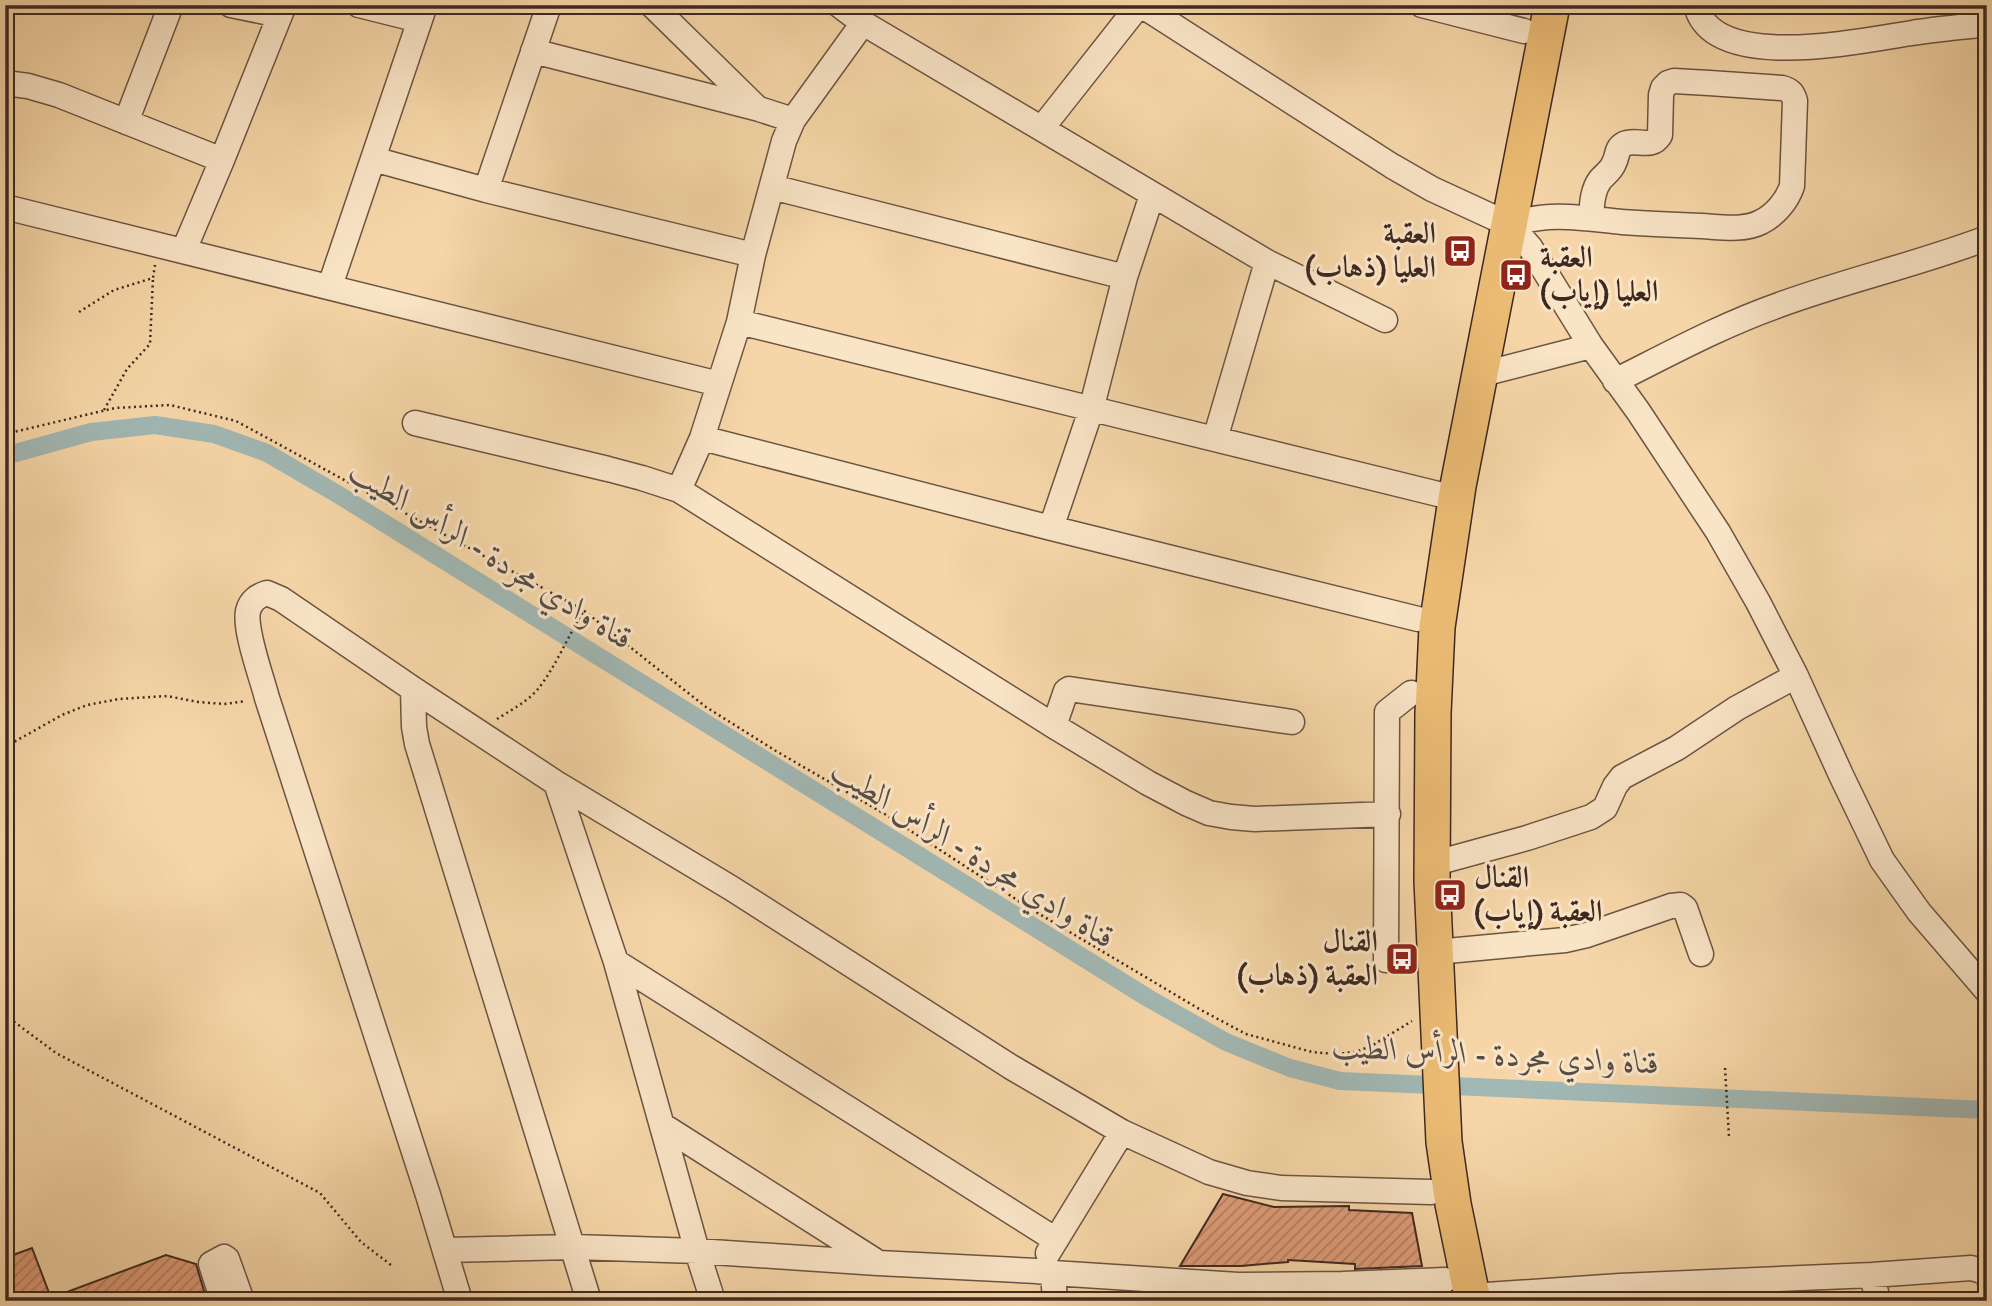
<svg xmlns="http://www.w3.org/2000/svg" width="1992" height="1306" font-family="'IM FELL DW Pica',Amiri,serif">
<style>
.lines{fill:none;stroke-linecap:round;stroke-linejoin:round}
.canal{stroke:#a1b7b3;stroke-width:18}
.building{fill:url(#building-hatch);stroke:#3e2921;stroke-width:2}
.minor-casing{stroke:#6c5443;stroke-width:27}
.highway-casing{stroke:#3e2921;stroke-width:38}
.path{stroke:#3e2921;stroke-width:2.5;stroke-dasharray:2 3.5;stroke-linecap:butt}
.minor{stroke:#f9e4c6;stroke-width:24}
.highway{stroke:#ebbb74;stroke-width:35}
.labels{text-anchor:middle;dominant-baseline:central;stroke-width:6;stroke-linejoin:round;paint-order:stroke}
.poi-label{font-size:30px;font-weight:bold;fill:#3e2921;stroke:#f9e4c6;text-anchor:end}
.water-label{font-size:32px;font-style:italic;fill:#574c46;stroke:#f9e4c6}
</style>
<defs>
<pattern id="building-hatch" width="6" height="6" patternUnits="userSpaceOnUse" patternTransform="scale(1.75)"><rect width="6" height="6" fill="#df9c79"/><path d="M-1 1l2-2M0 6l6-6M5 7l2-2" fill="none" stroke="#b67f63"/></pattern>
</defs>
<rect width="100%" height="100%" fill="#f6d6a8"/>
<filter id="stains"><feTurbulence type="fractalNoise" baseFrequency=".00286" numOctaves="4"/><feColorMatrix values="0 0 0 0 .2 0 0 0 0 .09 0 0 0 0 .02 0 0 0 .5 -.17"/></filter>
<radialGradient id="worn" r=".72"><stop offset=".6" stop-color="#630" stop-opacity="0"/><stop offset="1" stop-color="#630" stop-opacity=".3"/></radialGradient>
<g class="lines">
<path class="canal" d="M5,456l86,-24 64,-7 59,9 53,19 72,42 809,503 78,44 64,26 50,13 647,29"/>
</g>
<path class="building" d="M1223,1194l51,13 75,-1v4l63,3 10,53 -67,3v-5l-67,-4v2l-47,4h-61z
M32,1248l19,50 115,-43 30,9 11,37h-33l-3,-9 -24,9h-142v-43z
M1432,1295l1,6h-75v-3z"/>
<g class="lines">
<defs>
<path id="minor" d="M231,5l49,10
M359,5l60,15
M652,5l105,103
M839,5l24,18 404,239 118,58
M1141,5l251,161 40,23 78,36 20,22 61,99 47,65 80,121 40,70 38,74 45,99 41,85 37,52 68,79
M1422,5l102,26
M1696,5c16,69 168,35 216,28 25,-4 50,-6 75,-9
M533,51l226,58 34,11
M5,83l23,3 31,9 163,65
M126,122l45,-117
M1042,128l97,-123
M373,159l113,31 267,65
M772,187l353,90
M486,190l63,-185
M5,207l714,177
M1510,225c37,-14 74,-7 112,-3 27,2 53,3 80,4 18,1 42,5 59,-4 14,-7 26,-21 31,-36l3,-85c-2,-8 -5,-11 -13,-13l-73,-5 -35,-2 -6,2 -5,5 -2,7 -1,40c-9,15 -23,3 -36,9 -8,4 -6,12 -10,19 -3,8 -9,11 -14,17 -8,11 -8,25 -9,38
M184,250l38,-90 62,-155
M330,286l95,-281
M739,322c233,58 466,114 699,172
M1479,375l112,-29
M1615,381c54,-27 107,-56 164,-76 68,-25 140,-41 208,-67
M415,423l193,46 34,9 37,12 375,236 94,57 38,20 23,10 22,4 24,2 133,-5
M702,438l349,90 367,91
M1215,439l52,-177
M679,490l23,-52 37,-116 14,-67 31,-114 9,-21 70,-97
M1051,528l40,-118 34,-133 27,-82
M413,689l1,38 3,17 172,557
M1054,726l12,-35 3,-2 223,33
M556,783l60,179 81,289 16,50
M1432,864l95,-26 64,-21 14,-9 10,-22 7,-9 55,-29 60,-40 59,-32
M1436,952l129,-12 22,-5 84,-29 10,-1 4,3 16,46
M1386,960l1,-248 24,-19
M616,962l440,278
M662,1125l212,135
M446,1250l128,-3 123,4 181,12 159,8 16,2 185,12 105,-1 102,-4
M1048,1253l74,-121
M1053,1273l2,28
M1872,1275l6,26
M1471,1296l149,-10 252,-11 99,-7 11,3 5,5
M223,1301l-12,-37 13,-7 3,2 15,42
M460,1301l-32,-106 -161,-497c-5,-20 -23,-68 -19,-87 3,-11 10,-15 19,-18l14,6 132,90 143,94 175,105 280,179 111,65 87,40 38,11 34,5 150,4"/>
<path id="highway" d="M1473,1301l-20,-97 -9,-62 -12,-261 1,-168 4,-86 21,-141 94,-481"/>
</defs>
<use href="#minor" class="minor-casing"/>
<use href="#highway" class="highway-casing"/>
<path class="path" d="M79,312l35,-22 39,-12 2,-13
M104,410l23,-41 23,-25 3,-66
M5,434l110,-26 55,-3 66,16 347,189 123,97 70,44 107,62 148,96 170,101 45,24 66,18 23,2 21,-2 17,-7 39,-24
M497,719c14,-9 30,-17 41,-30 17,-21 30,-53 45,-77
M5,747l57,-32 25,-10 32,-6 48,-3 31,6 26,2 22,-3
M5,1015l51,38 264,140 41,49 30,23
M1725,1068l4,69"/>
<use href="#minor" class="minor"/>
<use href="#highway" class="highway"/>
</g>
<defs>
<symbol id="bus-square" viewBox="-11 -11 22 22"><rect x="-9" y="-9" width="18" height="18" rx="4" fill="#8f2418" stroke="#f9e4c6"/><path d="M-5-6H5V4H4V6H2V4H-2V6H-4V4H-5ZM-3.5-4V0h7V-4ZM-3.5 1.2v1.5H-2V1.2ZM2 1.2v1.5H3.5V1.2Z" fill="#fff"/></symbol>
</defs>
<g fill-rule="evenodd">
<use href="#bus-square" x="1441" y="232" width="38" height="38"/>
<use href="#bus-square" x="1497" y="256" width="38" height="38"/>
<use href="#bus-square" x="1431" y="876" width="38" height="38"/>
<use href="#bus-square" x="1383" y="940" width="38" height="38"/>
</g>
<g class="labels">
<g class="poi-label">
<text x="1436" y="234">العقبة<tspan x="1436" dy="34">العليا (ذهاب)</tspan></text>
<text x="1540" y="258" text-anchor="start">العقبة<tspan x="1540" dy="34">العليا (إياب)</tspan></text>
<text x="1474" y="878" text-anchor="start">القنال<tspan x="1474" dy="34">العقبة (إياب)</tspan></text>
<text x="1378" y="942">القنال<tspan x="1378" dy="34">العقبة (ذهاب)</tspan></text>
</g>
<g class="water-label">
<text transform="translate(491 556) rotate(32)">قناة وادي مجردة - الرأس الطيب</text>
<text transform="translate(973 855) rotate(32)">قناة وادي مجردة - الرأس الطيب</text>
<text transform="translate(1496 1056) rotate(3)">قناة وادي مجردة - الرأس الطيب</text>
</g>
</g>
<rect width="1992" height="1306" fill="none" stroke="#f6d6a8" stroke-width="28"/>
<rect x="7" y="7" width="1978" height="1292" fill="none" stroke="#3e2921" stroke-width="3.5"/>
<rect x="14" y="14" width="1964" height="1278" fill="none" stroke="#3e2921" stroke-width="2"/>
<rect width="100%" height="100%" filter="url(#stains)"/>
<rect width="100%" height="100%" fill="url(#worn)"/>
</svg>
